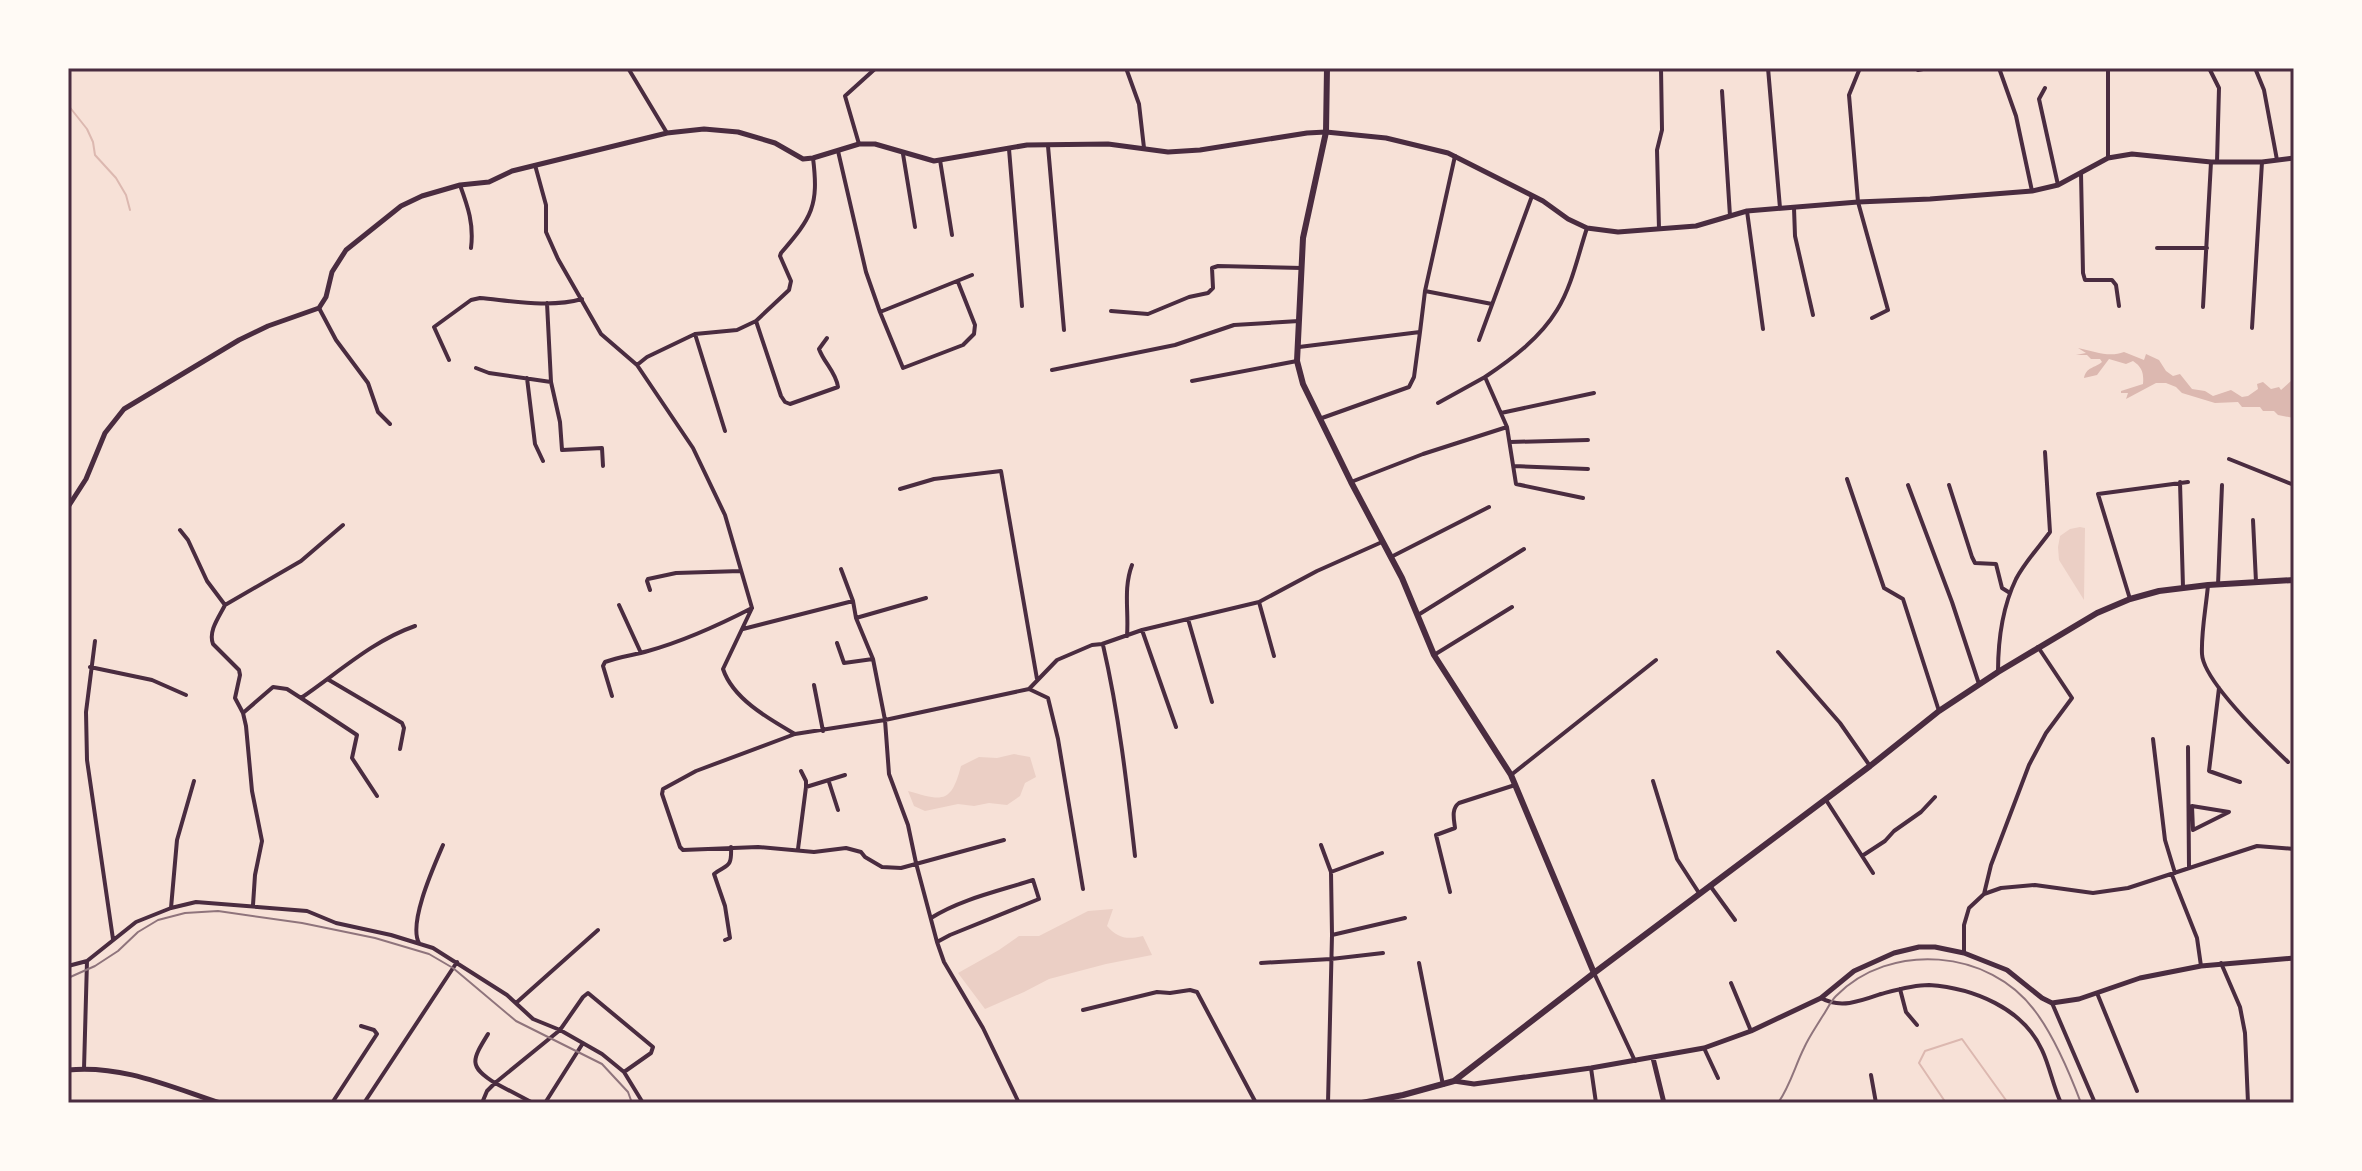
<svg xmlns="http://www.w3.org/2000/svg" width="2362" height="1171" font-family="'Sofia Sans Condensed',sans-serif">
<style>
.green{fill:#ebcfc5}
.water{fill:#dcb8b0}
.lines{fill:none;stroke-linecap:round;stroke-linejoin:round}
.stream{stroke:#dcb8b0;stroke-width:2}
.minor{stroke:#4a2c40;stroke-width:4}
.tertiary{stroke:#4a2c40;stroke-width:5}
.secondary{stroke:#4a2c40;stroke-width:6}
.rail{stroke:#8f747c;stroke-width:2}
.neatline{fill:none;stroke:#4a2c40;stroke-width:3}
</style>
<rect width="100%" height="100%" fill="#f7e1d7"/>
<path class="green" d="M2080,527l5,1 -1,72 -25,-40 -1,-13 2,-11 10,-7z
M1014,754l16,3 6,20 -11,6 -5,13 -13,9 -18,-2 -15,3 -16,-2 -33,7 -11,-5 -6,-15c35,10 43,13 53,-25l18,-9 18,1z
M1113,909l-6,17c11,12 19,14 36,10l9,19 -46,9 -57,15 -25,13 -39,17 -27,-36 41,-23 20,-14h20l49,-25z"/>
<path class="water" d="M2078,348c16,3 31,10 46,4l20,8 2,-6 13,6 7,11 7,5 7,-2 12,15 13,2 8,5 18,-6 11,7 6,-1 10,-7 -1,-5 6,-2 8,7 8,-2 2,3 10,-9 3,8v29l-16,-3 -4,-4h-11l-3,-4h-18l-4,-5 -23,1 -33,-10 -6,-6 -10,-4h-10l-30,16 2,-6h-7v-2l22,-7c1,-11 -1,-17 -10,-23l-7,3 -17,-5 -12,16 -13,3c2,-11 11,-10 18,-16l-2,-3h-9l-4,-4h-11l10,-2z"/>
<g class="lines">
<path class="stream" d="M68,105l19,24 6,13 2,13 21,23 10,17 4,15
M1946,1103l-27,-40 6,-12 37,-12 46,64"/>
<path class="minor" d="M628,68l39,65
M1126,68l13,36 5,44
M1768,68l12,140
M1860,68l-11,27 9,107 30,108 -16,8
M1999,68l17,48 16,75
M2209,68l10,20 -2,74
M2255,68l9,22 13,70
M1918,70l10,-2
M2045,88l-6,11 19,86
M1722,91l8,125
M859,144l-14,-48 31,-28
M1048,146l16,184
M1009,149l13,157
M838,151l28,121 14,40 92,-37
M903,154l12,73
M2108,158v-90
M940,160l12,75
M535,165l11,40v27l12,27 43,75 36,31 56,83 32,67 27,93 -29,61c10,30 46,50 72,65l90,-14 144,-31 28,-29 35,-15 10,-1 40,-14 117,-28 58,-31 65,-29
M2081,173l2,100 2,7h27l4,5 3,21
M460,185c8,22 14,39 11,63
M1794,208l1,28 18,79
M1747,211l16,118
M1659,229l-2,-79 5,-20 -1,-62
M2157,248h50
M1425,291l67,13
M547,303l4,79 9,40 2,28 40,-2 1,18
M2203,307l8,-145
M319,308l17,32 32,43 10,29 12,12
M1111,311l37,3 41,-17 19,-4 5,-5 -1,-20 6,-2 84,2
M880,312l23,56 60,-23 11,-11 1,-9 -17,-43
M756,321l25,75 4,6 5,2 48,-17c-2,-15 -14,-24 -19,-38l8,-11
M2252,328l10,-166
M695,334l30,97
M1479,340l53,-144
M1299,347l121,-15 5,-41 30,-135
M449,360l-15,-33 37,-27 9,-2c33,3 70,10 102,1
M637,365l10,-8 48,-23 42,-4 19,-9 33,-31 2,-9 -11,-25 1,-3c31,-36 38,-47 32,-95
M476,368l13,5 62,9
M1052,370l123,-25 59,-20 65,-4
M527,378l8,66 8,17
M1192,381l105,-20
M1438,403l47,-26
M1501,413l93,-20
M1322,418l87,-31 5,-10 6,-45
M1510,442l78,-2
M2229,459l65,26
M1514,466l74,3
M1847,479l37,109 19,11 36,112
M1351,482l72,-28 84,-27
M2180,482l3,105
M1908,485l44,117 27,82
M1949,485l23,72 3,6 21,1 6,24 8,5
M900,489l34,-10 67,-8 36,208
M1583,498l-67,-14 -9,-57 -22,-50c27,-18 55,-39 72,-67 15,-24 21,-55 30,-82
M2253,520l3,62
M180,530l8,10 19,41 18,24c-6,12 -17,26 -12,39l26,26 1,5 -5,23 8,15 3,13 6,65 10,50 -7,34 -2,30
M1391,557l98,-50
M841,569l12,32 3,17 17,41 12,61 4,54 19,51 8,38 21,79 7,20 39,66 36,75
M2208,585c-2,23 -7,47 -6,69 1,27 65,88 86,108
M2218,585l4,-100
M650,590l-3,-9 1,-2 28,-6 65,-2
M2130,599l-32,-105 90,-12
M1259,602l15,54
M225,605l76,-44 42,-36
M619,605l22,48
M1418,615l106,-66
M856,618l70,-20
M1188,619l24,83
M743,629l110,-28
M1142,630l34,97
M1127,636c2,-25 -4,-47 5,-71
M95,641l-9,71 1,48 26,179
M837,643l7,20 29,-4
M1103,645c16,69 24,140 32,211
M1778,652l62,71 30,43
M1434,655l78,-48
M90,667l62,13 34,15
M1998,672c0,-33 4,-64 18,-93 9,-17 23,-32 34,-47l-5,-80
M329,680l73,43 2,5 -4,21
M814,685l9,46
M2219,688l-10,83 31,11
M1029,689l19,9 10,41 25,150
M612,696l-9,-30 2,-4c14,-5 29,-7 43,-11 36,-10 71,-26 104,-43
M301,698l56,37 -5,23 25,38
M243,713l30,-26 14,2 14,9c37,-25 71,-57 114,-72
M795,734l-99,37 -33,18 -1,5 18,53 3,3 75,-3 56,5 32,-4 15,4 4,5 17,10 19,1 103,-28
M2153,739l12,101 10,33
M2188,747l1,121
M1511,775l145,-115
M1653,781l24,78 22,34
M829,782l9,28
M806,787l39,-12
M1826,800l47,73
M2192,806l37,6 -36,18z
M1321,845l10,27 1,63 -4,168
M798,849l8,-62v-6l-5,-10
M1862,856l23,-15 9,-10 27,-19 14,-15
M1331,872l51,-19
M2172,875l25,63 4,28
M1711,887l24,33
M1450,892l-14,-57 19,-7c-1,-9 -4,-19 4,-25l56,-18
M1984,894l7,-29 38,-100 17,-32 26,-35 -34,-51
M171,908l6,-68 17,-59
M931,918c30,-19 68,-27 102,-38l6,19 -89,36 -13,7
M1332,935l73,-17
M725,940l5,-2 -5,-32 -11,-32c13,-10 18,-5 17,-27
M419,943c-11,-20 15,-77 24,-98
M1964,953v-28l5,-17 15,-14 17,-6 34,-3 58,8 35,-5 129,-42 37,3
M1261,963l70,-4 52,-6
M1419,963l24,122
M2221,963l19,44 5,26 3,70
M68,966l19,-5 49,-39 35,-14 25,-6 111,9 29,12 55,12 42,13 74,47 26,24 27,11 42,24 22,18 19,31
M1594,973l41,88
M1731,983l20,48
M1900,989l6,23 11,13
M2097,993l40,98
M1821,998c19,11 40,3 60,-4 15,-4 32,-9 48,-9 44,3 94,23 113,65 8,17 11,36 19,53
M516,1003l82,-73
M2052,1003l43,100
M1083,1010l74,-18 13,1 20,-3 7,2 59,111
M488,1034c-16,26 -20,32 7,49l65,-53 23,-33 5,-4 65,54 -2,6 -27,19
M1704,1048l14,30
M1591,1068l5,35
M84,1069l3,-108
M1871,1075l5,28
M332,1103l45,-69 -3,-4 -13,-4
M364,1103l93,-141
M482,1103l5,-12 8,-8 38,20
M545,1103l38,-60"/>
<path class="tertiary" d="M68,507l18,-28 19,-46 19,-24 115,-69 29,-14 51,-18 7,-11 6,-25 14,-22 55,-44 21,-10 38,-11 29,-3 23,-11 155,-38 37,-4 34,3 37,11 28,16 10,-1 46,-14h16l59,17 93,-16 81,-1 60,8 32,-2 107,-17 19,-1 60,6 62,15 95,48 25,18 19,9 31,4 78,-6 51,-15 111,-9 72,-3 102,-8 26,-6 50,-27 24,-4 79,8h51l32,-4
M1653,1058l11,45
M68,1070c55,-5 100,16 152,33
M1454,1081l20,3 117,-16 113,-20 47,-17 70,-33 33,-27 40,-18 25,-6h16l29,6 43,17 35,28 10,5 27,-4 61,-21 61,-12 93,-8"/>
<path class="secondary" d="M1327,68l-1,64 -23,106 -6,123 6,23 48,98 51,96 32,77 77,120 83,198
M1362,1103l41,-8 51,-14 140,-108 276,-207 69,-55 59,-39 99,-59 33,-14 29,-8 49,-6 86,-5"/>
<path class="rail" d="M68,978l27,-12 23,-15 20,-19 20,-12 27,-7 33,-2 84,12 73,15 54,16 24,14 63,53 86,43 26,28 4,11
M1778,1103c12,-17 17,-37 26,-55 5,-11 12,-21 18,-31 5,-7 8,-15 14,-21 54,-55 154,-47 199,15 19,25 35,63 46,92"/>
</g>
<rect width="2362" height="1171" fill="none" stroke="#fffaf5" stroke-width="140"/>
<rect x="70" y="70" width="2222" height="1031" class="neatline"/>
</svg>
